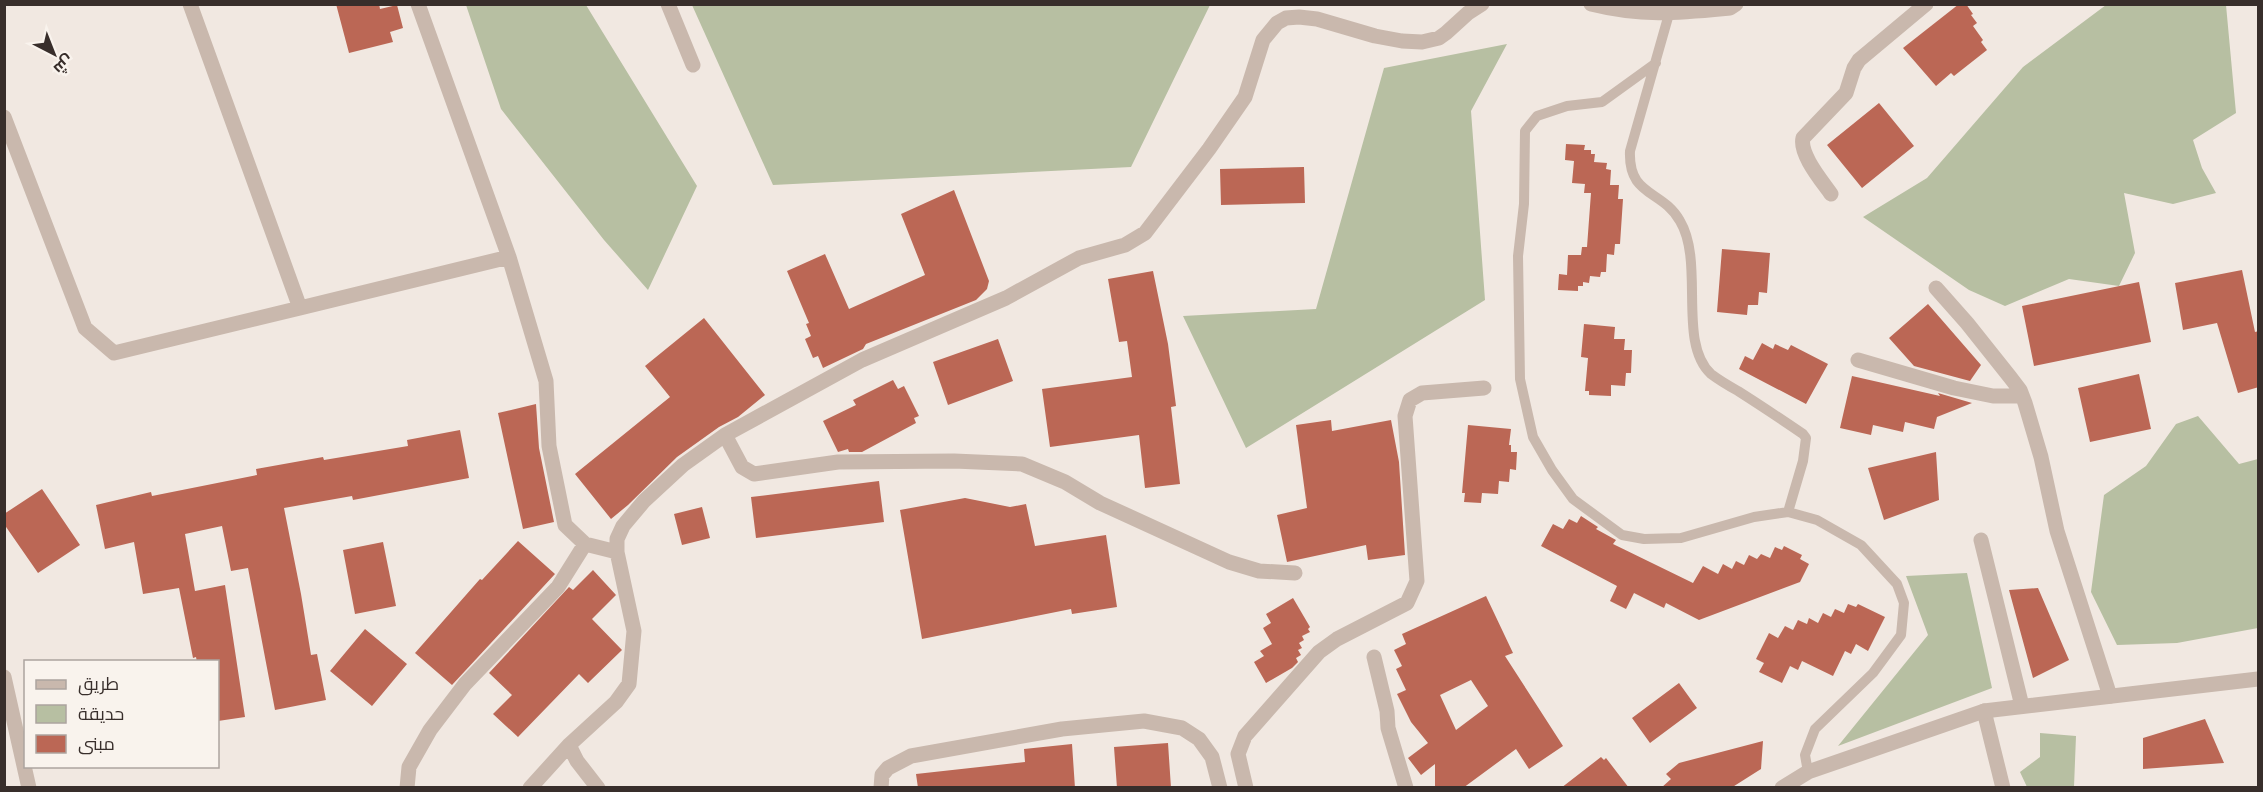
<svg xmlns="http://www.w3.org/2000/svg" width="2263" height="792" font-family="Ubuntu,Cairo,sans-serif">
<style>
.green{fill:#b7bfa2}
.building{fill:#bb6755;fill-rule:evenodd}
.lines{fill:none;stroke-linecap:round;stroke-linejoin:round}
.service{stroke:#c9b8ad;stroke-width:10}
.minor{stroke:#c9b8ad;stroke-width:15}
.tertiary{stroke:#c9b8ad;stroke-width:15}
</style>
<rect width="100%" height="100%" fill="#f1e8e1"/>
<path class="green" d="M466,5h120l111,181 -49,104 -44,-50 -103,-131z
M692,5h518l-79,162 -358,18z
M2106,5h120l10,108 -43,27 9,28 14,25 -43,11 -49,-11 11,60 -16,33 -50,-7 -64,27 -36,-16 -106,-73 64,-39 96,-111z
M1507,44l-36,67 14,189 -239,148 -63,-132 133,-7 68,-241z
M2198,416l41,48 19,-5v169l-81,15 -60,2 -26,-53 13,-97 42,-29 30,-42z
M1967,573l25,115 -154,58 90,-111 -22,-59z
M2040,733l36,3 -2,51h-47l-7,-15 20,-15z"/>
<path class="building" d="M336,4h43l1,5 17,-4 6,23 -13,4 3,10 -44,11z
M1959,4h7l7,10 -2,1 6,8 -4,3 10,14 -2,2 6,8 -33,26 -3,-3 -15,13 -33,-38z
M1879,103l35,43 -52,42 -35,-43z
M1566,144l19,1 -1,5h7v4h4l-1,8 13,1 -1,6 5,1 -1,15h9l-1,14h5l-3,45h-5l-1,11 -7,-1 -1,18h-5l-1,5 -10,-1 -1,7 -6,-1v4h-5v5l-20,-1 1,-16 8,1 1,-20h13l1,-8h5l4,-54h-7l1,-9 -13,-1 2,-22 -9,-1z
M1304,167l1,36 -84,2 -1,-36z
M954,190l35,91 -2,8 -11,11 -110,44 -3,5 -40,19 -5,-12 -5,2 -8,-19 6,-3 -5,-12 3,-1 -22,-52 38,-17 24,55 76,-34 -24,-61z
M1722,249l48,4 -3,40 -8,-1 -1,13h-10l-1,10 -30,-3z
M2242,270l13,62 4,-1v56l-21,6 -21,-70 -34,7 -8,-47z
M1153,271l15,73 8,62 -5,1 9,77 -35,4 -6,-53 -89,12 -8,-58 90,-12 -5,-36 -8,1 -11,-63z
M2139,282l12,60 -117,24 -12,-60z
M1928,304l53,61 -11,16 -56,-15 -25,-28z
M704,318l61,77 -27,22 -19,10 -42,30 -49,48 -17,14 -36,-45 95,-77 -25,-31z
M1584,324l31,3 -1,12h11l-1,11h8l-1,23h-5l-1,13 -14,-1v11l-22,-1v-4h-4l3,-33 -7,-1z
M998,339l15,42 -65,24 -15,-43z
M1762,343l11,6 2,-5 13,6 3,-5 37,19 -22,40 -67,-35 6,-13 8,4z
M2139,374l12,55 -61,13 -12,-54z
M1852,376l88,20 -2,-3 34,10 -35,14 -3,12 -29,-7 -2,10 -30,-7 -2,10 -31,-7z
M893,380l5,9 6,-3 15,30 -5,2 2,5 -54,29h-13l-1,-3 -10,3 -15,-31 33,-16 -3,-5z
M536,404l3,44 15,74 -31,7 -25,-116z
M1331,420l1,11 59,-11 8,42 6,93 -37,5 -2,-15 -79,17 -10,-47 30,-7 -11,-83z
M1468,425l43,4 -2,16h2v7h6l-1,18 -6,-1 -1,13 -10,-1 -1,13 -16,-1 -1,10 -17,-1 1,-9h-3z
M460,430l9,48 -116,22 -1,-4 -68,12 17,86 10,61 6,-1 9,46 -51,10 -27,-142 -17,3 -9,-45 -37,8 10,57 30,-6 20,132 -27,4v-59h-21l-1,-5 -3,1 -14,-70 -36,6 -9,-52 -29,7 -9,-44 55,-13 1,4 105,-21 -1,-6 67,-12 1,3 84,-14 -1,-6z
M1936,452l3,48 -55,20 -16,-52z
M879,481l5,41 -128,16 -5,-41z
M42,489l38,56 -42,28 -34,-49v-10z
M965,498l45,9 16,-3 9,42 71,-11 11,72 -45,7 -1,-5 -149,30 -22,-129z
M702,507l8,31 -28,7 -8,-31z
M1581,516l17,11 -2,2 20,11 -3,4 80,39 10,-17 15,8 5,-10 9,5 4,-8 8,4 5,-10 8,4 4,-5 9,4 5,-11 7,3 2,-4 18,9 -2,4 9,5 -9,18 -101,38 -33,-17 -2,5 -30,-15 -8,16 -16,-8 7,-15 -76,-40 12,-22 10,5 6,-10 8,4z
M518,541l37,33 -103,111 -37,-32 65,-74 2,1z
M383,542l13,64 -41,8 -12,-64z
M593,570l23,25 -24,24 30,31 -34,33 -9,-9 -61,63 -25,-23 19,-19 -23,-22 80,-86 4,3z
M2038,588l31,72 -36,18 -24,-88z
M1486,596l27,57 -8,3 58,90 -34,23 -13,-20 -53,39h-28v-24l-14,11 -13,-17 20,-15 -17,-21 -14,-28 9,-4 -10,-21 6,-3 -8,-16 12,-6 -4,-10zM1471,680l17,26 -32,24 -16,-35z
M1293,598l17,29 -2,2 2,3 -8,4 2,4 -5,3 3,5 -4,2 3,5 -5,3 2,4 -6,6 -26,15 -12,-21 10,-6 -4,-5 12,-7 -9,-16 8,-5 -5,-9z
M1848,604l8,3 2,-3 27,13 -17,34 -12,-7 -5,10 -6,-3 -12,25 -31,-15 -4,9 -8,-4 -8,17 -23,-11 5,-9 -8,-4 13,-26 9,5 7,-12 8,4 5,-10 9,4 2,-6 9,5 5,-10 8,4 4,-8 9,4z
M365,629l42,35 -35,42 -42,-35z
M1679,683l18,25 -47,35 -18,-25z
M2205,719l19,44 -81,6v-31z
M1763,741l-2,28 -30,19h-70l10,-9 -5,-5 13,-11z
M1168,743l3,45h-54l-3,-41z
M1072,744l3,44h-157l-2,-14 109,-12 -1,-13z
M1601,757l3,3 2,-2 23,30h-68z"/>
<g class="lines">
<path class="service" d="M1669,14l-39,137c-2,46 32,38 50,70 25,42 -3,122 31,153 8,6 18,12 27,17 22,14 43,28 65,43l3,4 -3,23 -15,51
M1656,63l-54,39 -35,4 -30,10 -12,15 -1,73 -6,52 2,123 13,58 19,33 21,29 49,36 22,4 37,-1 73,-21 34,-5 29,8 44,25 36,39 7,19 -3,32 -28,38 -58,56 -10,26 3,17"/>
<path class="minor" d="M190,4l110,304 209,-51
M418,4l91,253 37,124 3,65 16,79 20,19 32,8
M668,4l25,61
M1591,4c52,13 87,9 139,4l6,-4
M4,117l81,211 29,25 186,-45
M1831,194c-9,-13 -32,-40 -28,-56l43,-45 8,-25 5,-8 67,-56
M1936,288l31,35 43,54 10,13 5,13 16,54 16,74 53,165
M1858,360l96,28 39,8h29
M725,435l17,32 12,7 84,-12 116,-1 68,3 43,18 35,21 129,59 30,9 36,2
M1981,540l41,166
M1374,657l13,54 1,17 18,60
M4,677l25,111
M1984,711l19,77
M569,745l8,16 21,27
M407,788l2,-21 21,-37 35,-46 93,-97 27,-43
M530,788l39,-43 47,-43 13,-18 5,-53 -17,-79v-13l6,-13 21,-25 39,-36 42,-30 137,-75 144,-62 73,-40 46,-13 20,-12 64,-84 36,-52 18,-57 14,-17 9,-5 13,-1 18,2 58,17 27,5 20,1 17,-4 7,-5 22,-20 14,-9
M881,788l1,-13 6,-7 23,-12 151,-27 82,-8 38,7 17,11 13,18 8,31
M1246,788l-8,-34 7,-18 74,-84 18,-13 70,-36 10,-22 -12,-165 5,-16 12,-7 62,-5"/>
<path class="tertiary" d="M1782,788l26,-16 176,-61 274,-32"/>
</g>
<rect width="2263" height="792" fill="none" stroke="#382e2b" stroke-width="12"/>
<rect x="24" y="660" width="195" height="108" fill="#f9f3ed" stroke="#aca49f" stroke-width="1.5"/>
<rect x="36" y="680" width="30" height="9" fill="#c9b8ad" stroke="#aca49f" stroke-width="1.5"/>
<text x="78" y="690" font-size="18" fill="#382e2b">طريق</text>
<rect x="36" y="705" width="30" height="18" fill="#b7bfa2" stroke="#aca49f" stroke-width="1.5"/>
<text x="78" y="720" font-size="18" fill="#382e2b">حديقة</text>
<rect x="36" y="735" width="30" height="18" fill="#bb6755" stroke="#aca49f" stroke-width="1.5"/>
<text x="78" y="750" font-size="18" fill="#382e2b">مبنى</text>
<g transform="translate(54 54) rotate(138)" stroke="#f9f3ed" stroke-width="4.5" paint-order="stroke">
<path d="M0-4.5L10 22L0 15L-10 22Z" fill="#382e2b"/>
<text y="-9" font-size="16" font-weight="bold" text-anchor="middle" fill="#382e2b">ش</text>
</g>
</svg>
